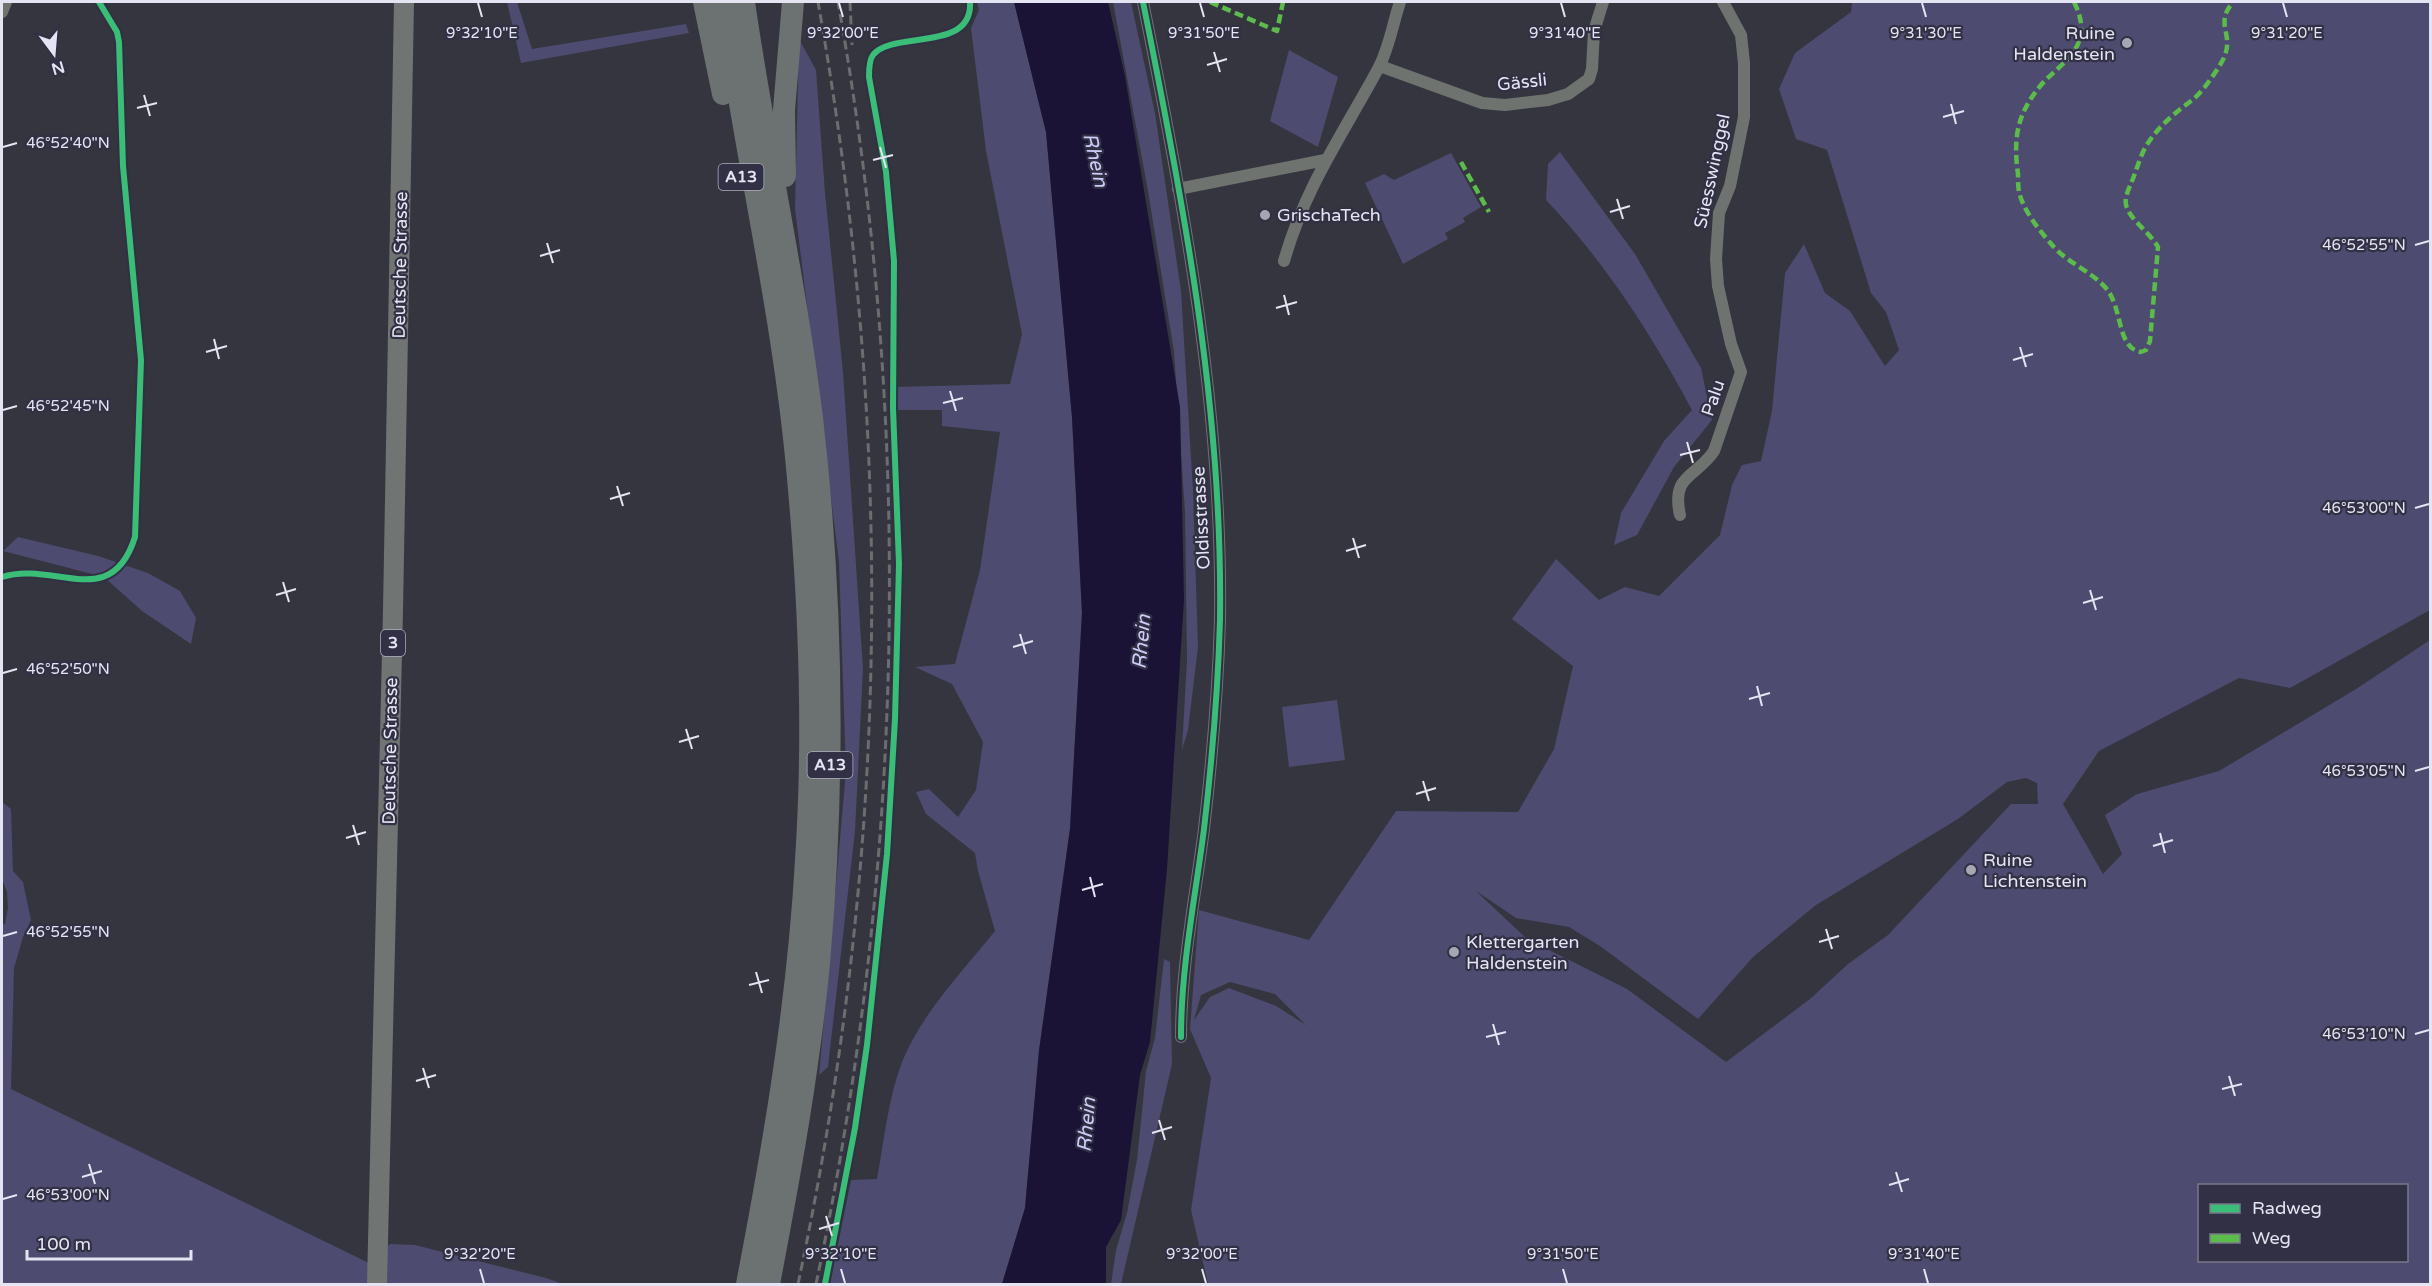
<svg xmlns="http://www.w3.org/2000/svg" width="2432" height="1286" font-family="'Varela Round',sans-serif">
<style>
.green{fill:#4d4b6f;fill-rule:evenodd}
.water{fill:#1a1336}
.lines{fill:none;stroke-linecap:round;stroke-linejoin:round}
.street{stroke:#6f7370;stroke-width:12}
.primary{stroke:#707574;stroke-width:20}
.highway{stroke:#6c7171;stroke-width:22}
.rail{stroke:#6b6d6f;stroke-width:3;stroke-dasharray:9 4.5;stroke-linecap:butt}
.quiet{stroke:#5cbc4b;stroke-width:4.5;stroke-dasharray:9 4.5;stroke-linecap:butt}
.cycleway-casing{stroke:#313044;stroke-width:10}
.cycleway{stroke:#3abd76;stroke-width:6}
.ticks{fill:none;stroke:#e4e4f2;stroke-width:2}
.poi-dot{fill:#a7a7b3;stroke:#313044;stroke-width:2}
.labels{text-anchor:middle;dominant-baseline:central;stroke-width:4.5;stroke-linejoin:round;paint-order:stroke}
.shield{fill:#313044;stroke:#aeaebe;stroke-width:1.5}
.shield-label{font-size:16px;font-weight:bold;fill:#e4e4f2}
.poi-label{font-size:18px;fill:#e4e4f2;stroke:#313044;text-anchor:start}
.street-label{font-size:18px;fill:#e4e4f2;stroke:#313044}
.water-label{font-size:20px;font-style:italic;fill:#cdcbf7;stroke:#313044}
.ticks-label{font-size:15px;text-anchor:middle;fill:#e4e4f2;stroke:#313044;stroke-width:4.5;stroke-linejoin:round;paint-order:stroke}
</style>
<rect width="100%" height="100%" fill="#35353f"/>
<path class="green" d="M507,2h10l15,47 154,-25 3,9 -168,30z
M977,2h37l32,130 26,285 10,196 -12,216 -31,221 -14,158 -23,76h-172l21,-104 26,-1c7,-38 11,-80 25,-117 20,-49 60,-90 93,-131l-17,-60 -3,-18 -49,-39 -10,-22 13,-3 29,28 18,-27 7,-48 -31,-58 -37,-17 40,-3 25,-94 20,-138 -58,-6v-16h-46l-1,-23 115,-3 12,-50 -36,-183 -15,-123 8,-18z
M1113,2h18l24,111 26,178 12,200 5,156 -10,83 -6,20 5,-91 -2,-147 -11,-160 -26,-161z
M1852,2h578v608l-140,78 -51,-10 -140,73 -36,53 40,70 19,-20 -17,-39 32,-21 82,-23 137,-82 74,-49v644h-1222l-17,-74 20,-132 -21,-49 9,-119 110,30 87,-129 122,1 36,-63 19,-83 -61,-47 44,-60 43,41 26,-13 34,9 61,-61 12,-50 10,-20 19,-4 11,-50 13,-138 19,-29 21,49 25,18 35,55 14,-16 -13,-38 -15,-19 -44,-143 -31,-11 -17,-50 16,-36 56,-41zM2026,778l11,5 1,21h-27l-123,131 -40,29 -38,35 -84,63 -99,-73 -100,-50 -51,-48 40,27 53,9 31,19 98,73 55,-62 63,-52 142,-86 49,-37zM1230,982l45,12 31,31 -30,-19 -47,-18 -19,9 -16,23 7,-25zM2200,1186h206v74h-206z
M799,39l17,31 9,123 18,179 20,297 -8,162 -27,236 -9,8 27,-304 -7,-209 -44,-353z
M1289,50l49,27 -20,70 -48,-26z
M1560,152l75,102 66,114 11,52 -38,47 -37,68 -23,10 7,-32 43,-72 28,-31c-40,-75 -87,-148 -146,-210l2,-36z
M1451,153l30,54 -18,11 2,4 -20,11 3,6 -45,25 -38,-81 19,-9 10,6z
M18,537l80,19 50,17 32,18 16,27 -5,26 -49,-33 -38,-34 -101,-26z
M1337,700l8,60 -56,7 -7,-60z
M2,802l9,7 2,62 10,11 8,38 -8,17 -9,31 -3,121 358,174 21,-19 25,1 131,33 17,6h-561v-360h3l3,-16 -1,-16 -5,-13z
M1164,959l6,3 2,102 -51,220h-10l5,-34 11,-37 10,-53 9,-89 9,-33z"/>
<path class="water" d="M1014,2h94l17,74 55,331 4,192 -17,270 -17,173 -10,33 -19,145 -15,27v37h-104l23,-76 14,-157 31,-222 12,-216 -10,-196 -26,-285z"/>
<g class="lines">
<path class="street" d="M1143,2c41,203 80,409 77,618 -2,70 -8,140 -16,209 -9,70 -23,138 -23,208
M2,12l4,-10
M1380,66l102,37 23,2 43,-5 20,-6 21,-15 3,-10 2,-38 9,-29
M1178,189l147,-29
M1284,261c21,-74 59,-127 95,-194 10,-19 14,-44 21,-65
M1680,515c-9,-41 16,-37 34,-64l27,-79 -10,-28 -13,-58 -2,-27 3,-46 11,-27 14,-69v-54l-3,-28 -18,-33"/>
<path class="primary" d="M377,1284l16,-674 11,-608"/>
<path class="highway" d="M704,2l19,92
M724,2c21,152 57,302 72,455 13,133 19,269 10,403 -8,143 -32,284 -59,424
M744,2c20,139 51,277 68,416 21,182 23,364 7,545 -10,107 -30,216 -50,321
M785,176l-1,-66 9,-108"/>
<path class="rail" d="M850,2l2,43
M798,1284c92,-431 97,-849 20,-1282
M816,1284c89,-420 98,-859 22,-1282"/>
<path class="quiet" d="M1210,2l67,29 6,-29
M2074,2c6,12 10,25 5,39 -5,17 -27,31 -38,44 -24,29 -28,52 -23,89 0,6 0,12 1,18 5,20 21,39 34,54 14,16 35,24 50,39 21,19 12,63 38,67l5,-2 4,-9 8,-94c-8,-14 -26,-26 -31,-39 -4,-9 2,-19 5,-27 5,-12 9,-28 16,-38 12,-18 27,-30 43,-42 11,-8 22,-25 29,-36 19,-30 -8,-38 13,-63
M1461,162l28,50"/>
<defs>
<path id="cycleway" d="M1143,2c41,203 80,409 77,618 -2,70 -8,140 -16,209 -9,70 -23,138 -23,208
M2,577c52,-17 109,36 133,-40l6,-177 -18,-194 -4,-124 -2,-10 -18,-30
M825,1284l30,-156 12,-83 20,-191 8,-135 4,-155 -6,-156 1,-147 -8,-89 -17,-95c0,-7 0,-17 4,-22 19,-25 100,-2 97,-53"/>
</defs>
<use href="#cycleway" class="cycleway-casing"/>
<use href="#cycleway" class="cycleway"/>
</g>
<path class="ticks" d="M478,3l4,14M839,3l4,14M1200,3l4,14M1561,3l4,14M1922,3l4,14M2283,3l4,14M1214,52l6,20M1207,65l20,-6M144,95l6,21M1951,104l5,20M137,108l20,-5M1943,117l21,-6M3,147l14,-4M880,147l6,21M873,160l20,-5M1617,199l6,20M1610,212l20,-6M547,243l6,20M2415,245l14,-4M540,256l20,-6M1284,295l5,20M1276,308l21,-6M214,339l5,20M2020,347l6,20M206,352l21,-6M2013,360l20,-6M950,391l6,20M943,403l20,-5M3,410l14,-4M1687,442l6,21M1680,455l20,-5M617,486l6,20M610,499l20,-6M2415,508l14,-4M1353,538l6,20M1346,551l20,-6M283,582l6,20M2090,590l6,20M276,595l20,-6M2083,603l20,-6M1020,634l6,20M1013,647l20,-6M3,673l14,-4M1757,686l5,20M1749,699l21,-6M686,729l6,20M679,742l20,-6M2415,771l14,-4M1423,781l6,20M1416,794l20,-6M353,825l6,20M2160,833l5,20M346,838l20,-6M2153,846l20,-6M1090,877l5,20M1082,890l21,-6M1826,929l6,20M3,936l14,-4M1819,942l20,-6M756,972l6,21M749,985l20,-5M1493,1024l6,21M2415,1034l14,-4M1486,1037l20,-5M423,1068l6,20M2229,1076l6,20M416,1081l20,-6M2222,1089l20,-5M1159,1120l6,20M1152,1133l20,-6M89,1164l6,20M1896,1172l6,20M82,1177l20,-6M1889,1185l20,-6M3,1199l14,-4M826,1216l6,20M819,1229l20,-6M480,1269l4,14M841,1269l4,14M1202,1269l4,14M1563,1269l4,14M1924,1269l4,14"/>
<g class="poi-dot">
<circle cx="2127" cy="43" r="6"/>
<circle cx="1265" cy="215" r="6"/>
<circle cx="1971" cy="870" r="6"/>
<circle cx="1454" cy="952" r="6"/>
</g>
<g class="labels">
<g class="shield">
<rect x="718.5" y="164" width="45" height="26" rx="4.5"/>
<rect x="381" y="630" width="24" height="26" rx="4.5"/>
<rect x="807.5" y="752" width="45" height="26" rx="4.5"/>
</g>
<g class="shield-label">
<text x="741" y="177">A13</text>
<text x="393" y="643">3</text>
<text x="830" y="765">A13</text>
</g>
<g class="poi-label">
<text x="2115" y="33" text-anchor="end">Ruine<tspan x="2115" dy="21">Haldenstein</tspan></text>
<text x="1277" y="215">GrischaTech</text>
<text x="1983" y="860">Ruine<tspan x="1983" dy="21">Lichtenstein</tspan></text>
<text x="1466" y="942">Klettergarten<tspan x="1466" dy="21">Haldenstein</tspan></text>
</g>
<g class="street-label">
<text transform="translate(1522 82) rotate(-6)">Gässli</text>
<text transform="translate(1712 171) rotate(-78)">Süesswinggel</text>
<text transform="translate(400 265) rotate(-89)">Deutsche Strasse</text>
<text transform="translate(1713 398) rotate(-71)">Palu</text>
<text transform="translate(1201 518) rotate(-93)">Oldisstrasse</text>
<text transform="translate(390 751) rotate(-89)">Deutsche Strasse</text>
</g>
<g class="water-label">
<text transform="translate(1095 160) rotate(77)">Rhein</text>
<text transform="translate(1142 642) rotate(-85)">Rhein</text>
<text transform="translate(1087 1125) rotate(-85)">Rhein</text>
</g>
</g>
<g class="ticks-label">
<text x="482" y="38">9°32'10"E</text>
<text x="843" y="38">9°32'00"E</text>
<text x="1204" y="38">9°31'50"E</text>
<text x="1565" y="38">9°31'40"E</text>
<text x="1926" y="38">9°31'30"E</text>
<text x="2287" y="38">9°31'20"E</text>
<text x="68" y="148">46°52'40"N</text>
<text x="2364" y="250">46°52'55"N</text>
<text x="68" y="411">46°52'45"N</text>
<text x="2364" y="513">46°53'00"N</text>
<text x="68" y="674">46°52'50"N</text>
<text x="2364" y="776">46°53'05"N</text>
<text x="68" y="937">46°52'55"N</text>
<text x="2364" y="1039">46°53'10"N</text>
<text x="68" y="1200">46°53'00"N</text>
<text x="480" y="1259">9°32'20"E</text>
<text x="841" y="1259">9°32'10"E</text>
<text x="1202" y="1259">9°32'00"E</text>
<text x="1563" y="1259">9°31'50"E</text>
<text x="1924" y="1259">9°31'40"E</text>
</g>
<rect width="2432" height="1286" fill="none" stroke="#e4e4f2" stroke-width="6"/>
<rect x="2198" y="1184" width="210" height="78" fill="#313044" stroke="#79788a" stroke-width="1.5"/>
<rect x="2210" y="1204" width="30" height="9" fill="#3abd76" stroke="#79788a" stroke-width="1.5"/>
<text x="2252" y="1214" font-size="18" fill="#e4e4f2">Radweg</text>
<rect x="2210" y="1234" width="30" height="9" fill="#5cbc4b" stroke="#79788a" stroke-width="1.5"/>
<text x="2252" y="1244" font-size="18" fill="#e4e4f2">Weg</text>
<g transform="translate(54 54) rotate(164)" stroke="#313044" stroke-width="4.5" paint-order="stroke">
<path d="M0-4.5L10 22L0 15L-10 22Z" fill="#e4e4f2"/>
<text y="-9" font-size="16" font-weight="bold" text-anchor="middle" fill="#e4e4f2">N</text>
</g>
<path d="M27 1250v9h164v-9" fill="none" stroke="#e4e4f2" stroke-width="3"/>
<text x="36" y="1250" font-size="18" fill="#e4e4f2" stroke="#313044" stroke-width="4.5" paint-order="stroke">100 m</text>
</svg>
